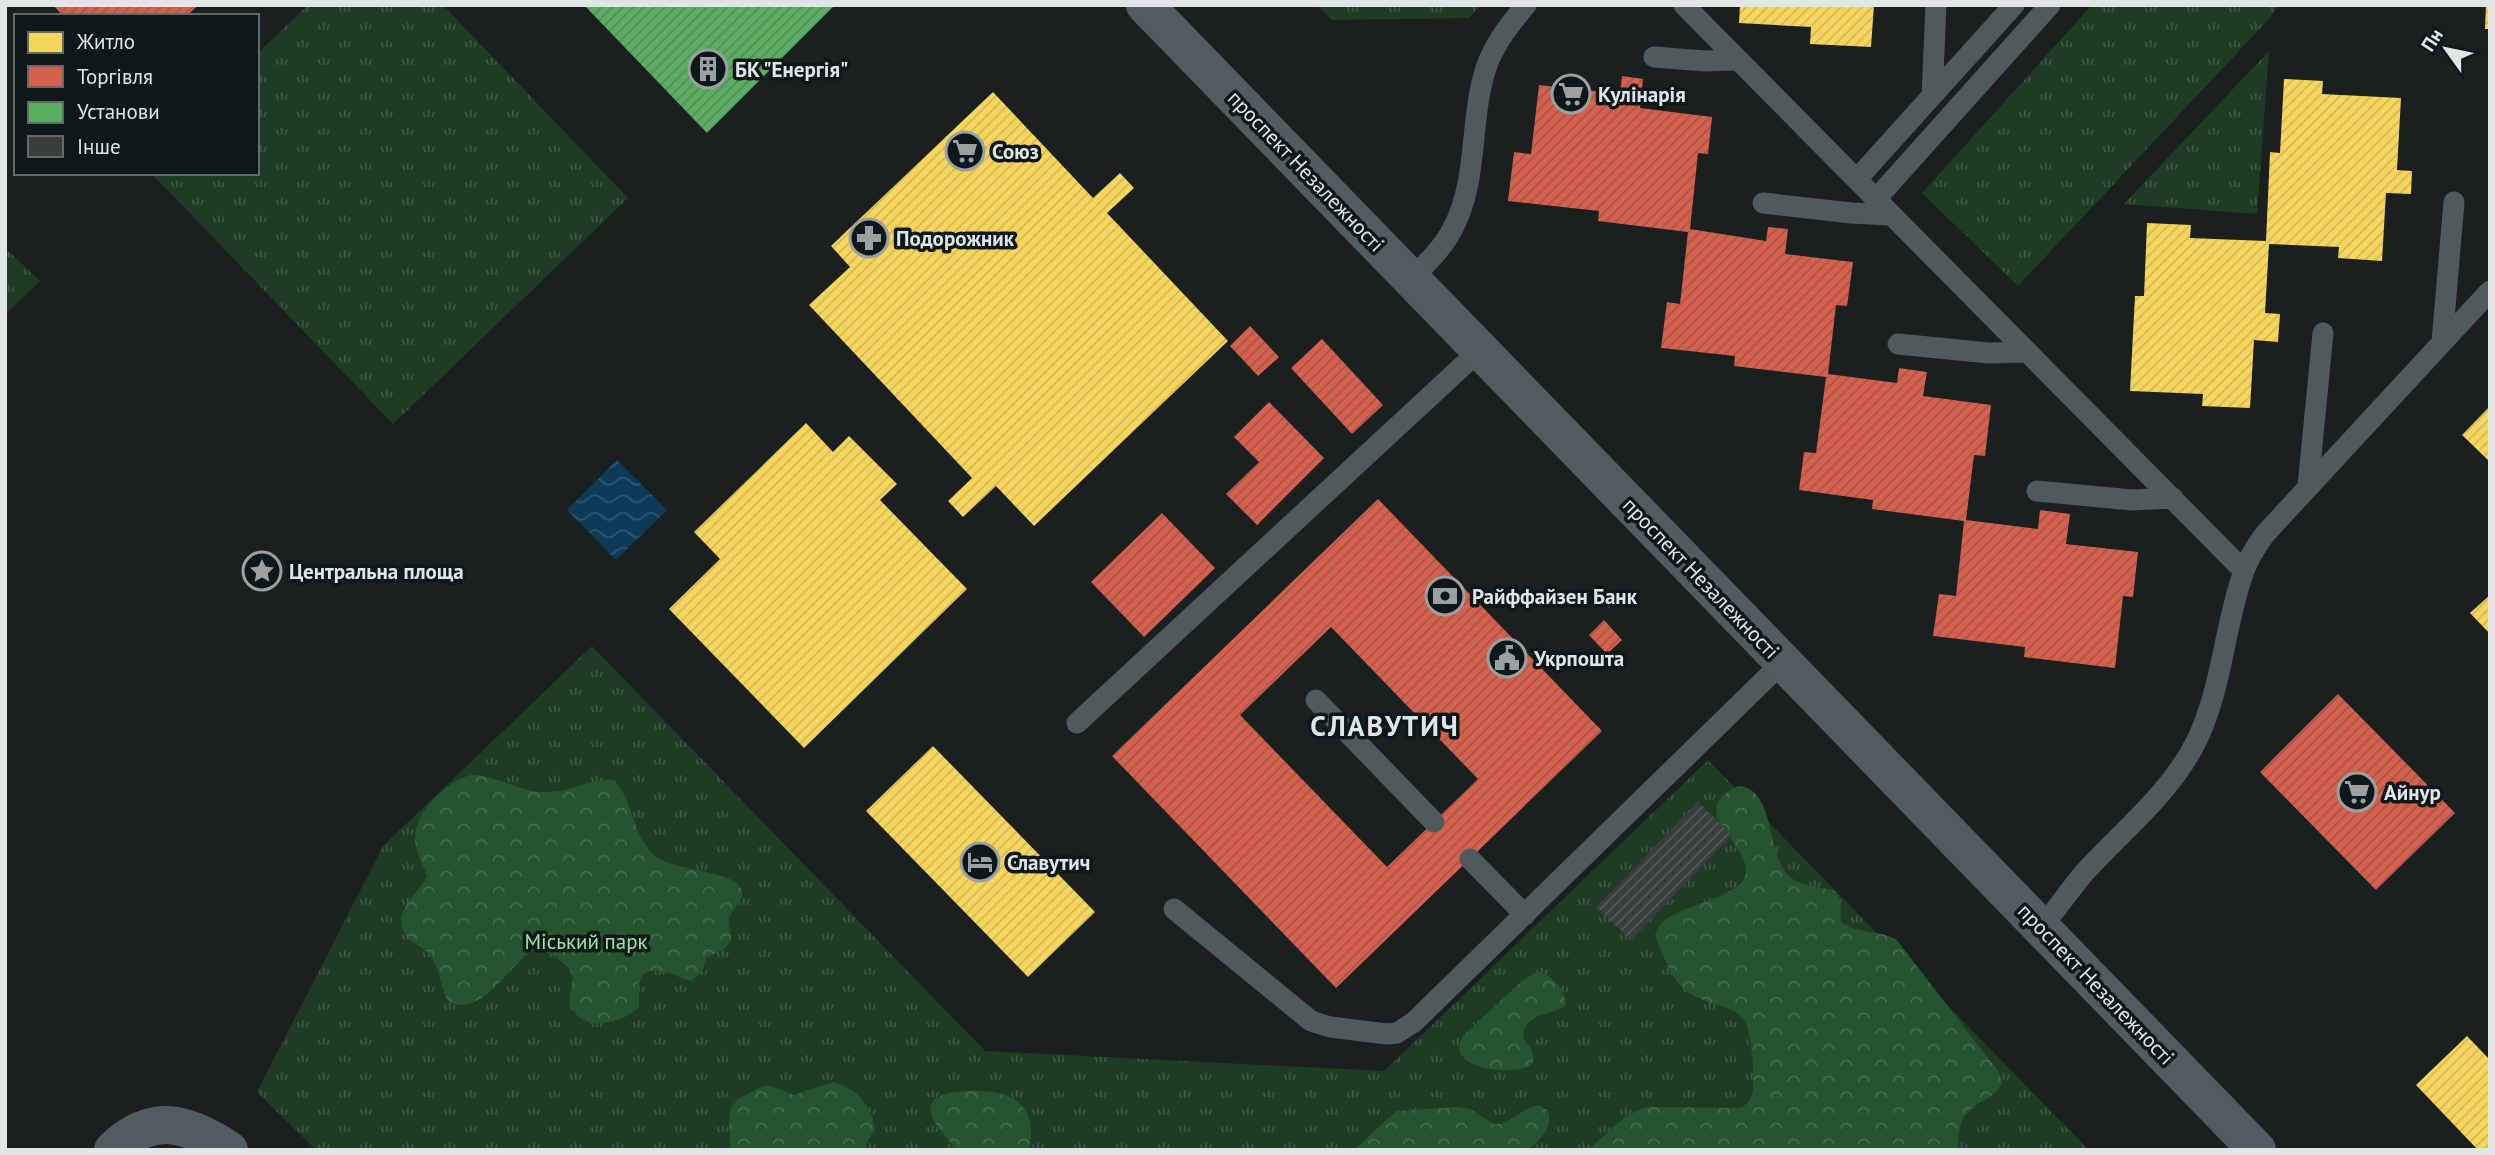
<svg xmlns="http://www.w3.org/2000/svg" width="2495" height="1155" font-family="'PT Sans',sans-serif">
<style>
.grass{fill:url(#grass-tufts)}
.forest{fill:url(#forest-crowns)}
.water{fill:url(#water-waves)}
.homes{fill:url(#homes-hatch)}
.shops{fill:url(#shops-hatch);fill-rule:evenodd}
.public{fill:url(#public-hatch)}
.building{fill:url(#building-hatch)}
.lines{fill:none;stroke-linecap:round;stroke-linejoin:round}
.lane{stroke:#4f5a5d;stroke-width:21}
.secondary{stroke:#505c60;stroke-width:38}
.labels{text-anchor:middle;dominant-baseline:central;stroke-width:7;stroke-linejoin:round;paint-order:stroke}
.poi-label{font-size:21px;font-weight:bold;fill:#e0e6e6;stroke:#0f1818;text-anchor:start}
.street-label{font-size:21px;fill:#e0e6e6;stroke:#0f1818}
.park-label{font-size:21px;fill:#99e8a2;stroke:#0f1818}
.district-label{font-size:28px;font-weight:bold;letter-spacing:2px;fill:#e0e6e6;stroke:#0f1818}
</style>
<defs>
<pattern id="grass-tufts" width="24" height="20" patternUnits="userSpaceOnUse" patternTransform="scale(1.75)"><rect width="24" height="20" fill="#1d3c22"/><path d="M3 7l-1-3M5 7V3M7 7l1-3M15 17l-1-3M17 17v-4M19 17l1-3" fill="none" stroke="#3e5842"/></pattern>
<pattern id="forest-crowns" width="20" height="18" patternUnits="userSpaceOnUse" patternTransform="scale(1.75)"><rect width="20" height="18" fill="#24552e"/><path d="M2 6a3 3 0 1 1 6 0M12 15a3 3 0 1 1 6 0" fill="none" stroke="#446d4c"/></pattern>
<pattern id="water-waves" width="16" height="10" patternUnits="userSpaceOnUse" patternTransform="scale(1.75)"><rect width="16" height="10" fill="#0d3a57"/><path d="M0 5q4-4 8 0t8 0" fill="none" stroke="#30566f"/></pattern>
<pattern id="homes-hatch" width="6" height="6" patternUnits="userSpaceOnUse" patternTransform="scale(1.75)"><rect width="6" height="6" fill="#f6d55c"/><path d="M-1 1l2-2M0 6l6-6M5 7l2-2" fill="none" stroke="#d2b857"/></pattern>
<pattern id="shops-hatch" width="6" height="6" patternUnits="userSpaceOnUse" patternTransform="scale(1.75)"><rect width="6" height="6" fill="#d6604d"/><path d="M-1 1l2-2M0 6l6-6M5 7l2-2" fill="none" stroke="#a3574a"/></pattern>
<pattern id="public-hatch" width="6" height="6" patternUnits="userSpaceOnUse" patternTransform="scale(1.75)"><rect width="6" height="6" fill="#5aae61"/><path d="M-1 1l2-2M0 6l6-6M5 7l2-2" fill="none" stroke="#538e59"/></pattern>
<pattern id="building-hatch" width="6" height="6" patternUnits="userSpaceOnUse" patternTransform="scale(1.75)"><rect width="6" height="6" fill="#393d3c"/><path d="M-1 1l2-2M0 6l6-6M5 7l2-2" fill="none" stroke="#555958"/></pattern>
</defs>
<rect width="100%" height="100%" fill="#1a1f1f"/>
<path class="grass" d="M308,5h135l185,193 -235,226 -242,-251h106v-119z
M1317,5h164l-12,13 -137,2z
M2092,5h186l-8,13 -252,268 -96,-93z
M2269,51l-12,163 -133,-10z
M5,248l35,33 -35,34z
M592,646l393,405 399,20 324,-311 381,390h-1773l-59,-58 126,-246z"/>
<path class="forest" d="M471,775c27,0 51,19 79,17 23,-1 41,-14 64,-12 21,23 16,51 40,75 16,16 82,15 88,35 2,10 -7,17 -11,24 -6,9 4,22 -2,30 -5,8 -16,9 -23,14l-4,14 -11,9c-14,-4 -50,-23 -52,4 -1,8 1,14 0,22 -15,16 -55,26 -67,1 -6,-11 3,-25 0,-37l-16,-14 -19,-9c-22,7 -55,74 -89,53 -8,-14 -8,-33 -18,-46 -6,-8 -16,-10 -22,-17 -20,-24 10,-43 19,-62 -4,-13 -12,-24 -12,-37 0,-28 31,-57 56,-64z
M1738,786c38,2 28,68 51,90 14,12 30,10 46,15l5,8 1,23c16,12 37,8 55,17l102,132 4,12c-4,9 -8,11 -16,16 -25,14 -27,23 -28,51h-370l38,-34 20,-9 94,1c5,-2 9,-6 11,-11 6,-11 0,-70 -8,-79 -7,-8 -19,-11 -29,-14 -31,-11 -39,-19 -51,-49 -3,-7 -6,-13 -8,-20 2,-4 3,-7 5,-10 15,-20 85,-27 86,-53 2,-31 -62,-60 -8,-86z
M1537,972c14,1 29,18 29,33 -16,12 -41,6 -43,32 4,8 13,15 10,25 -5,16 -93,10 -70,-26l61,-57z
M833,1082c23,6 40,24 42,48l-13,20h-131l-2,-26 2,-16 7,-9 25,-13h8l23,9z
M982,1091c38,2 55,19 47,59h-74c-5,-10 -14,-18 -20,-27 -19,-34 28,-32 47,-32z
M1539,1105l9,6c5,18 -7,28 -20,39h-174l42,-39 61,-4 13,2 24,15h8l27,-16z"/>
<path class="water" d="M617,460l50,50 -51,50 -49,-50z"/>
<path class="homes" d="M1740,5h134l-3,42 -61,-3 1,-17 -72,-4z
M2486,5h4v24h-5z
M2284,79l39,2 -1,13 79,4 -4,72 15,1 -1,23 -25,-1 -4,68 -44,-3 1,-11 -70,-3 -4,69 15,1 -2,28 -24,-2 -4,68 -48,-2 1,-12 -73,-3 5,-95h9l3,-73 44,2 -1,13 76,3 4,-89 10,1z
M993,92l100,106 27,-25 14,15 -27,25 121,128 -194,185 -38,-40 -33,31 -15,-16 24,-23 -163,-173 41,-38 -19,-21z
M2490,406v56l-28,-27z
M806,423l27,29 16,-16 48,48 -17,16 87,89 -163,159 -135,-139 51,-50 -26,-27z
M2490,595v39l-20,-21z
M933,746l162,166 -67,65 -162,-166z
M2467,1036l23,24v90h-12l-62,-65z"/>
<path class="shops" d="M53,5h145l-11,11h-124z
M1622,76l21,3 -3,29 72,9 -4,37 -10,-1 -8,76 76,12 2,-14 20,2 -3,25 68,8 -6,44 -11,-1 -8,69 69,9 2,-15 28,4 -4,24 68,9 -6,51 -11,-1 -8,65 72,9 2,-19 30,4 -4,30 72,8 -5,45 -10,-1 -8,72 -91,-11 1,-10 -92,-11 6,-42 17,2 8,-75 -92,-12 1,-9 -74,-10 5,-38 12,1 10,-76 -92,-11 1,-10 -74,-8 6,-46 13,2 8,-72 -90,-11 1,-10 -91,-10 6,-49 17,2 8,-69 81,9z
M1250,326l29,31 -21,19 -28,-30z
M1322,339l61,66 -31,29 -61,-66z
M1269,402l55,56 -67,67 -31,-31 33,-32 -25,-25z
M1378,499l224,232 -266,257 -224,-232zM1331,627l147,152 -91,88 -147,-152z
M1162,513l53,55 -71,69 -53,-55z
M1604,620l18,20 -15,14 -18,-19z
M2338,694l117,119 -79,77 -116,-118z"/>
<path class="public" d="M584,5h251l-128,128z"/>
<path class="building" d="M1698,802l34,33 -101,105 -35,-33z"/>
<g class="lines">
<path class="lane" d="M1684,5l560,566
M1654,57l51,4 33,-1
M1932,96l4,-91
M1857,179l157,-174
M1876,199l174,-194
M1763,203l88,10 40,2
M1411,279c15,-15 31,-30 41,-49 27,-49 17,-110 34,-162 8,-24 24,-44 40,-63
M2442,342l12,-140
M1898,344l91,9 39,-1
M2308,486l15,-153
M2037,491l95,9 41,-2
M1316,700l118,122
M1077,723l403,-373
M1470,859l55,56
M1174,909l137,112 19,6 57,7 10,-1 17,-11 369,-360
M2041,928c15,-18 28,-37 43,-55 39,-43 87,-80 113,-133 26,-55 27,-114 47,-169 5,-14 13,-26 21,-37l225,-243"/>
<path class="secondary" d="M1145,5l1112,1145
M113,1150c39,-38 74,-28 116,0"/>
</g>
<defs>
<symbol id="building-ring" viewBox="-11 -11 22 22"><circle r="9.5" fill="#0f1818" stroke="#9ba0a0" stroke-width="1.5"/><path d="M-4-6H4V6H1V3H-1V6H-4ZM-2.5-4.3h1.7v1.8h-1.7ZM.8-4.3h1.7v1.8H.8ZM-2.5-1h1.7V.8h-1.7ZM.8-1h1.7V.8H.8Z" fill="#9ba0a0"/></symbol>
<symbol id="supermarket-ring" viewBox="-11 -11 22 22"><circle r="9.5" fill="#0f1818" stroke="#9ba0a0" stroke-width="1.5"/><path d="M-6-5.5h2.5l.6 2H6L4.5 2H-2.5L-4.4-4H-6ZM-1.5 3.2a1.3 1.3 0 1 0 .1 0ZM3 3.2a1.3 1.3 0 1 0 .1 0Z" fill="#9ba0a0"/></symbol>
<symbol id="pharmacy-ring" viewBox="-11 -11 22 22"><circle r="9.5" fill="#0f1818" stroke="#9ba0a0" stroke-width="1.5"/><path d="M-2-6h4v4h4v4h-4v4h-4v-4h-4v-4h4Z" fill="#9ba0a0"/></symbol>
<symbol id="sight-ring" viewBox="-11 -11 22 22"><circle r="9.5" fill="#0f1818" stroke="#9ba0a0" stroke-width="1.5"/><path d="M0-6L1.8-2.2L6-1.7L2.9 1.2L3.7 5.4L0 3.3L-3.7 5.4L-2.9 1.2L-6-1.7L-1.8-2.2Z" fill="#9ba0a0"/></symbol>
<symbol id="bank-ring" viewBox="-11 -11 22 22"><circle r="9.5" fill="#0f1818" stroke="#9ba0a0" stroke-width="1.5"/><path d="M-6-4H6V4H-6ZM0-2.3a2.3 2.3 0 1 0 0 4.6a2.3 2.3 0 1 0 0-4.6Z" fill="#9ba0a0"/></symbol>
<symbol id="civic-ring" viewBox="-11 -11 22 22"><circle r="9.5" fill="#0f1818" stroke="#9ba0a0" stroke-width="1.5"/><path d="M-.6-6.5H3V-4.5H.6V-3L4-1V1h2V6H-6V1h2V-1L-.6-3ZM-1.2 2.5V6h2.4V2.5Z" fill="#9ba0a0"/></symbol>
<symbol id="hotel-ring" viewBox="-11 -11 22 22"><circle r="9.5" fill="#0f1818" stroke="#9ba0a0" stroke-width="1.5"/><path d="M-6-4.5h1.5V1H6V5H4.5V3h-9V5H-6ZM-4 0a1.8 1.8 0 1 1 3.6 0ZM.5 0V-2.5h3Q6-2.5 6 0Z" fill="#9ba0a0"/></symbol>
</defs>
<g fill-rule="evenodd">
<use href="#building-ring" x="686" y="47" width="44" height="44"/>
<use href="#supermarket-ring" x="1549" y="72" width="44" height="44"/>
<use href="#supermarket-ring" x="943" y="129" width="44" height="44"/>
<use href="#pharmacy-ring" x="847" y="216" width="44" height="44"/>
<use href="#sight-ring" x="240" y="549" width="44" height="44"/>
<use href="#bank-ring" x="1423" y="574" width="44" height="44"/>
<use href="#civic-ring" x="1485" y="636" width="44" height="44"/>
<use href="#supermarket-ring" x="2335" y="770" width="44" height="44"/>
<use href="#hotel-ring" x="958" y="840" width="44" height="44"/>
</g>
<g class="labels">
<g class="poi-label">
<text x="735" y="69">БК "Енергія"</text>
<text x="1598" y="94">Кулінарія</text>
<text x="992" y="151">Союз</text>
<text x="896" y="238">Подорожник</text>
<text x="289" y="571">Центральна площа</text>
<text x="1472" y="596">Райффайзен Банк</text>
<text x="1534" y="658">Укрпошта</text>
<text x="2384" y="792">Айнур</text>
<text x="1007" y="862">Славутич</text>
</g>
<g class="street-label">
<text transform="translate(1306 171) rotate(46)">проспект Незалежності</text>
<text transform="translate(1701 578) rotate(46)">проспект Незалежності</text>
<text transform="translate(2096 984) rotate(46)">проспект Незалежності</text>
</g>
<g class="park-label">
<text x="586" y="941">Міський парк</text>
</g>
<g class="district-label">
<text x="1385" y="725">СЛАВУТИЧ</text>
</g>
</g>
<rect width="2495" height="1155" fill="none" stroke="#e0e6e6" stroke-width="14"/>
<rect x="14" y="14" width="245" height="161" fill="#0f1818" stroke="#636a6a" stroke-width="2"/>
<rect x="28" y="32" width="35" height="21" fill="#f6d55c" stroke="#636a6a" stroke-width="2"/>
<text x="77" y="49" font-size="21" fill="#e0e6e6">Житло</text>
<rect x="28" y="66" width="35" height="21" fill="#d6604d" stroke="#636a6a" stroke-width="2"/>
<text x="77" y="84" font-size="21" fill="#e0e6e6">Торгівля</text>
<rect x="28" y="102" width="35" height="21" fill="#5aae61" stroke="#636a6a" stroke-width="2"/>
<text x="77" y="119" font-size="21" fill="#e0e6e6">Установи</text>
<rect x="28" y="136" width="35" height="21" fill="#393d3c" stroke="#636a6a" stroke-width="2"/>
<text x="77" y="154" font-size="21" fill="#e0e6e6">Інше</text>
<g transform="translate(2446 49) rotate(303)" stroke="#0f1818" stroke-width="5" paint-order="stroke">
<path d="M0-5L12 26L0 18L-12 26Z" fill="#e0e6e6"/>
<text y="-10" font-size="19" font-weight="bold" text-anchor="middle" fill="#e0e6e6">Пн</text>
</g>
</svg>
